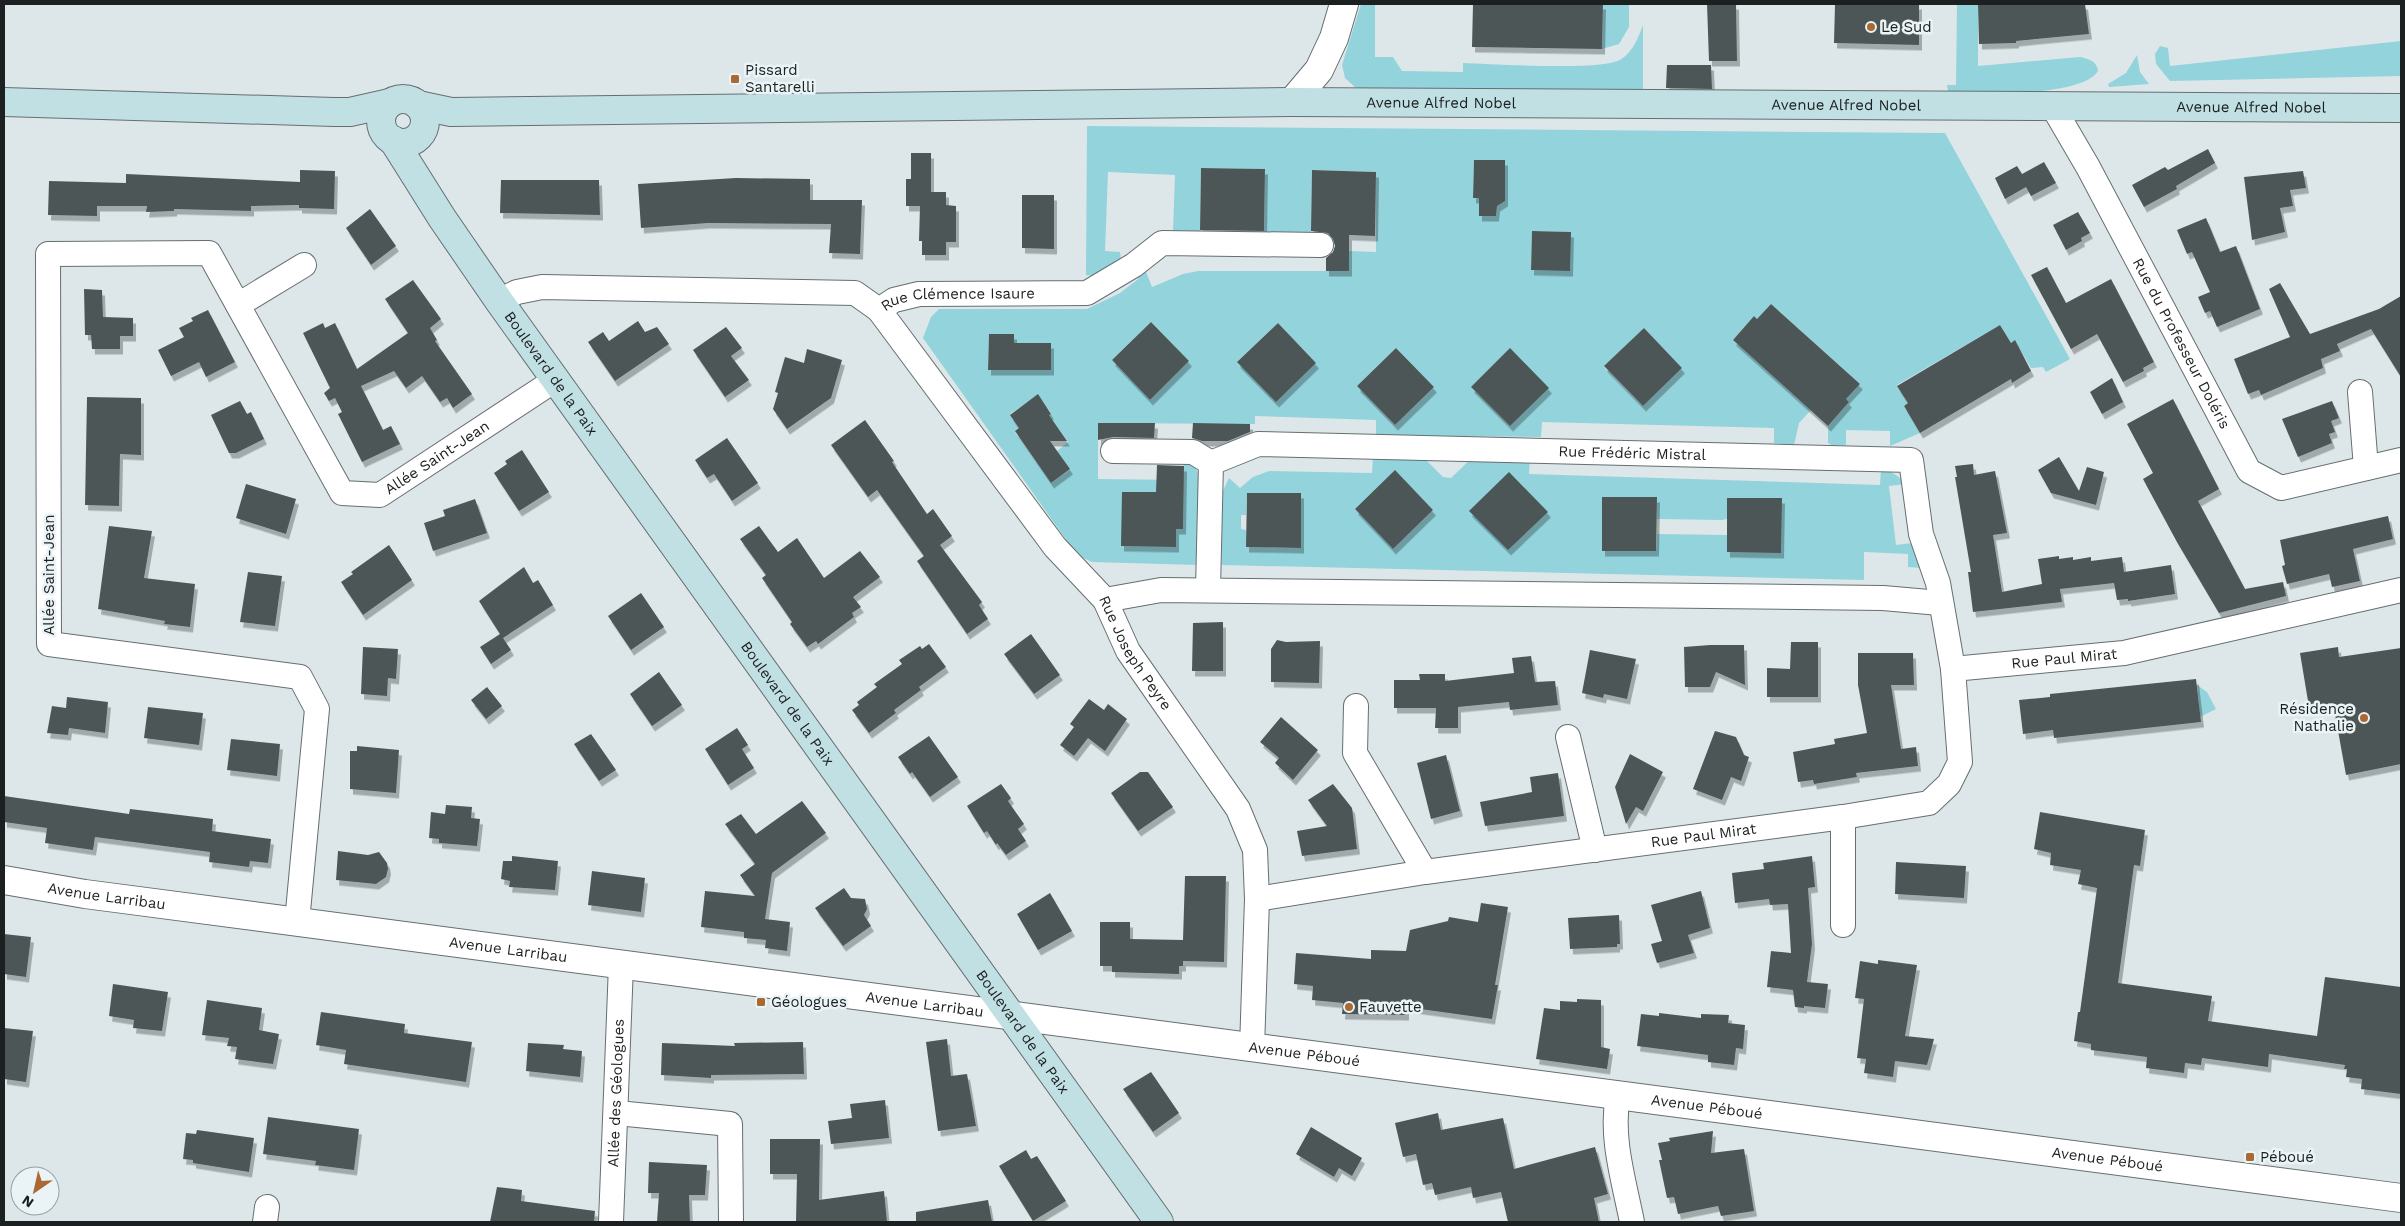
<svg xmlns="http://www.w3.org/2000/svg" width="2405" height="1226" font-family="'Work Sans',sans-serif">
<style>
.green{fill:#93d3dc;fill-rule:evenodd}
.building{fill:#4d5657;filter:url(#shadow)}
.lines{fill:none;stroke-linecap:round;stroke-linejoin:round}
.minor-casing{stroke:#666e70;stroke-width:26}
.tertiary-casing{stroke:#666e70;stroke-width:30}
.secondary-casing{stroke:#666e70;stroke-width:30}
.minor{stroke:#fff;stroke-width:24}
.tertiary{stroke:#fff;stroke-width:28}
.secondary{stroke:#c1e0e4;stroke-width:28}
.poi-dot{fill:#aa6933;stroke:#eaf4f6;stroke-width:2}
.labels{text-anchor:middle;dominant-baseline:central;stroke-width:5;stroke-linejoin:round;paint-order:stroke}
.poi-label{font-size:15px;fill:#1d2021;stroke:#eaf4f6;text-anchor:start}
.street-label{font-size:15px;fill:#1d2021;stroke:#eaf4f6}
</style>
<defs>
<filter id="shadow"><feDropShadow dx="3" dy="5.5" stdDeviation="0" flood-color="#0004"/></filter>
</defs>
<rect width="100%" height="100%" fill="#dde7e9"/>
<path class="green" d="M1361,4h14v53h18l9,14 61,1v-9c31,1 135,8 157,-3 13,-8 18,-22 23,-35v65l-286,-1 -12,-11 -3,-13z
M1603,4h26v23l-10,17 -17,5z
M1957,4h21v62l102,-9c9,2 17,4 18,14 -15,25 -113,23 -142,24l-8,-4 -1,-6h9z
M2401,41v35l-231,5 -14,-17 -1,-10 5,-8 8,2 2,18z
M2137,55l3,17 9,12 -40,3 -1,-3 18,-11z
M1087,126l858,7 125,226 -24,13 -3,-5 -12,1 -16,-27 -4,2 -11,-18 -103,60 11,18 -4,3 16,27 -30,13v-15l-44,-1v15l-13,1 -5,-3v-17l21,-24 -3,-3 14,-15 -89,-80 -14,15 -3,-3 -21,24 78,70 -12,13 -5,22 -20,-2v-15l-232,-6 -1,15 -165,-2v-15l-121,-4v8l-157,-1v56l85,1 1,-20 6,1 7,10 4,10 -2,84 -107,-3 -15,-7 -154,-217 8,-21 8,-8h148l33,-16 17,-13 8,-11 7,18 31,-13 15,-3h151v-20l27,1v-80l-64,-2 -1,64h-47l1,-65 -64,-1 -1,64 -27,-1 2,-56 -67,-3 -3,79 15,1 1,7 -27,17 -8,-1zM1474,160h31v38h-8l-1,18h-17v-18h-6zM1532,231l38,1 -39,38zM1151,322l38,39 -39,39 -38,-40zM1278,323l38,40 -78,-2zM1644,328l38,40 -39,38 -39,-39zM989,334h25v9h37v27h-63zM1396,348l38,39 -39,38 -38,-39zM1471,387l77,1 -38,38zM1038,395l13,18 -2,2 19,27 -11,9 13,19 -19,13 -36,-51 4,-4 -9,-14z
M1475,455l55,2 -1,17 351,11 1,-16c10,2 18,7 25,15l-17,2 7,59 16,-2 9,25 -13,-1v-13l-44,-2v28l-642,-15 -2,-68 9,-19 11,10 13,-11 16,-6 103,2 1,-17h49l21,21 8,1zM1394,471l39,39 -40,39 -38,-40zM1247,493l54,1 -1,54 -53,-1 -1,-17 -5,-1v-14h5zM1602,497h55v22l65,1 5,-1 1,-21h53v54h-54v-17l-70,-1 -1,17h-54z
M2197,685l10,7 9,17 -16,8z"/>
<path class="building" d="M1473,4h130l-1,45 -130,-2z
M1707,4h29l1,57h-28z
M1835,4h84v41l-85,-2z
M1978,4h107l4,30 -73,7v2l-37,1z
M1667,65h44l1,24 -46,-1z
M2208,149l7,14 -39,23 1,3 -33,18 -12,-22 33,-18 3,3z
M911,153h20v39h15v13l10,1v36h-10v13h-24v-14h-3l1,-35h-14v-27h5z
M1474,160h31v41l-8,5 -1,10h-17v-18h-6z
M2044,162l12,21 -25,13 -5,-9 -21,12 -10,-21 22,-12 5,8z
M1201,168l64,1 -1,62 -64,-1z
M300,170l35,1 -1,38 -35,-1v-3l-48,1v5l-77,-2v2l-28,1 1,-6h-50v10l-49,-1 1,-34 77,2v-9l174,8z
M1312,170l64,2 -1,64 -26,-1v36h-23v-13l7,-6 2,-6 -2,-7 -5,-6 -17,-2z
M2303,171l3,17 -16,2 3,16 -13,2 5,24 -33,8 -8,-63z
M736,178l74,1v21h52l-2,54 -31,-1 2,-29 -123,-1 -67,5 -3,-44z
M501,180h98l1,35 -100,-2z
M1022,195h32v54l-32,-1z
M370,209l26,37 -25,19 -25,-37z
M2078,212l12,21 -9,5 1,3 -16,9 -13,-25z
M2206,218l14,34 16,-6 24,63 -43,18 -7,-16 -5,2 -7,-16 12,-5 -18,-40 -5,2 -10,-24z
M1532,231l39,1 -1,39 -39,-1z
M2047,267l19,36 45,-24 43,83 -11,6 1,3 -21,11 -26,-48 -26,15 -40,-74z
M413,280l28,39 -11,9 7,12 -2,1 37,53 -19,14 -6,-10 -7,4 -18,-26 -16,12 -12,-17 -33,15 22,44 8,-4 9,18 -38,18 -24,-48 4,-2 -7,-14 -6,3 -5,-8 6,-5 -27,-55 20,-10 2,5 10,-5 22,46 51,-36 -23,-34z
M2280,283l30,51 69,-25 22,-13v81l-30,-48 -34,15 3,7 -19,8 2,9 -62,27 -2,-5 -11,4 -14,-35 56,-22 -21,-48z
M84,289l18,1 1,27 30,1v18h-13v13h-28l-1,-14h-6z
M1771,304l89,80 -14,15 3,3 -21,24 -95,-86 21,-24 3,3z
M208,310l27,52 -29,15 -7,-15 -28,14 -13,-26 26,-13 -5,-9 14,-7 -2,-3z
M638,321l7,11 12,-5 12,17 -54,37 -27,-39 15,-10 6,9z
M1151,322l38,39 -39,39 -38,-40z
M1278,323l38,40 -40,39 -39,-40z
M2000,325l11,18 4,-3 16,31 -19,12 -1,-4 -91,54 -16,-27 4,-3 -11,-17z
M726,327l16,21 -11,8 18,24 -24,17 -32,-47z
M1644,328l38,40 -39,38 -39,-40z
M989,334h25v9h37v27h-63z
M1396,348l38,39 -39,38 -38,-39z
M1510,348l39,40 -39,38 -39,-39z
M807,349l35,11 -11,38 -44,31 -14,-20 5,-16 -3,-1 10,-35 19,6z
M2112,378l11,24 -21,12 -12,-22z
M1038,394l13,20 -2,1 18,26h-17l20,28 -19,14 -36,-52 4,-3 -9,-13z
M87,397l54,1v57l-21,-1 -1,52 -34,-1z
M2173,399l46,90 -21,12 47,88 38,-7 3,14 -67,17 -42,-71 -34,-63 10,-6 -26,-49z
M240,401l7,13 4,-2 13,27 -28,14h-7l-18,-38z
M2332,401l7,17 -8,3 4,11 -6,2 3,9 -34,14 -16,-38z
M865,420l29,41 -2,1 35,52 6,-5 19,27 -12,9 42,57 -3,3 9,14 -21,15 -50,-73 7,-5 -47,-66 -9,7 -37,-52z
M1098,423h57l-1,15 -41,-1 -15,3z
M1193,423l57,1v8l-22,9h-26l-10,-3z
M727,438l31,45 -26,18 -18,-27 -7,4 -12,-18z
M522,450l27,42 -30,19 -25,-38 13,-9 -2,-3z
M2059,457l20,34 8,-24 17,5 -8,33 -45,-12 -13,-23z
M1973,464l1,11 21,-4 12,62 -14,2 9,57 40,-8 -4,-25 21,-3v3l14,-2v3l18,-3v4l31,-4 2,15 47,-7 4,29 -47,7v-2l-11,1 -3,-17 -54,6 2,13 -89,10 -5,-40h3l-16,-95h2l-2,-11z
M1157,465l27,1 -1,63h-7v18l-55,-1 1,-54h34z
M1395,470l38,40 -40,39 -38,-40z
M1509,472l39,40 -40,38 -39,-39z
M246,484l50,15 -10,35 -50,-16z
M1247,493h54v55l-55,-1z
M1602,497h55l-1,54h-54z
M1727,498h55l-1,55 -54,-1z
M475,499l12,34 -54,18 -9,-28 21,-7 -2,-6z
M2388,516l5,23 -40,10 7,32 -28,6 -3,-13 -42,10 -5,-18 3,-1 -5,-25z
M109,526l43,5 -8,47 51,6 -5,43 -26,-3 1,-3 -67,-12z
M759,526l19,26 19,-14 27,40 36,-27 20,26 -27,20 8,10 -9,6 2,4 -36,27 -2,-3 -9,6 -17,-23 2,-2 -30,-44 4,-3 -26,-36z
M389,545l23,35 -49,35 -22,-33 12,-8 -2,-2z
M524,567l9,16 5,-3 15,25 -50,33 8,12 -20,14 -11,-17 20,-13 -21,-33z
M248,572l34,4 -7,50 -35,-4z
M641,593l23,34 -33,23 -23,-34z
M1223,622v49h-31l1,-48z
M1031,634l29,41 -26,19 -30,-40z
M1277,640l9,2 34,-1 -1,42 -48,-1v-33z
M1791,642h27v55h-51v-29l23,1z
M929,644l17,23 -27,20 2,3 -27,20 2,3 -27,20 -17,-23 7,-5 -2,-3 20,-15 -3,-3 28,-20 -3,-4 21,-14 2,3z
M1710,645h34l1,40 -29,-13 -6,15h-25l-1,-40z
M363,647l35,2 -2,30 -8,-1 -1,18 -26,-2z
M2338,647l1,10 62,-9v116l-55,11 -13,-72 -24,4 -9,-54z
M1590,650l46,9 -9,40 -23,-5 -1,4 -21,-5z
M1858,653h55l1,32h-23l10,64 15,-2 2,19 -62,7 1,4 -43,7 -1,-4 -15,2 -5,-30 42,-8 -1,-5 33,-6 -9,-48z
M1531,656l4,26 20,-1 3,24 -48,5 -1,-8 -51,5v21h-23l1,-20h-42v-28h26l-1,-6h26v7l69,-8 -2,-15z
M659,672l23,33 -30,21 -22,-32z
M2196,679l5,43 -147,16 -1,-8 -30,4 -4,-34 31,-3v-3z
M487,687l15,19 -16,13 -15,-19z
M67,697l41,5 -3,31 -36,-5 -1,7 -21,-2 5,-27 14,2z
M1089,699l15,11 4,-6 19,15 -22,32 -17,-13 -14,18 -14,-11 14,-18 -4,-3z
M148,707l55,6 -4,32 -55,-7z
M1281,717l37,33 -25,30 -18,-17 4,-5 -19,-16z
M737,728l11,17 -6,4 12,19 -26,17 -23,-36z
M1715,731l21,6 8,18 5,2 -8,24 -10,-4 -9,23 -29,-11z
M591,734l25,36 -17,11 -25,-37z
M929,736l29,41 -28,20 -18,-25 -2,2 -12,-17z
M231,739l49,5 -3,32 -50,-6z
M357,746l42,4 -3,43 -46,-4v-38h7z
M1630,754l33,18 -20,39 -7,-4 -10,17 -11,-37z
M1446,755l14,56 -29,8 -14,-56z
M1140,772h8l25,35 -35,24 -27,-38z
M1558,773l6,43 -79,10 -5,-24 52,-10 -2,-15z
M1001,784l10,14 -3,3 16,23 -6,5 8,12 -20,14 -9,-12 -1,2 -9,-14 -3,2 -17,-27z
M1333,784l19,24 5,41 -55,7 -5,-25 30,-5 -19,-26z
M4,796l125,18 1,-5 83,10 -1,12 59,8 -3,24 -18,-2 -1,6 -40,-5 1,-10 -115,-15 -2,13 -48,-7 2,-15 -43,-6z
M802,801l24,32 -54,40 -7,46 25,3 -3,29 -22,-3 1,-8 -22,-2v-6l-43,-5 4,-36 50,5 -15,-21 15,-11 -30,-40 16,-10 15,20z
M446,805l26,2 -1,11 9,1 -3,27 -38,-3v-4l-10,-1 2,-26 14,2z
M2040,812l105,18 -5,36 -6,-1 -16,118 94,13 -4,25 109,15 8,-59 76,10v107l-40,-5 1,-10 -16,-2 1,-8h-3l1,-4 -76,-11 -1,13 -66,-9 -1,7 -16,-2 -1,10 -38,-5 1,-11 -56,-7v-6l-17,-3 4,-29h2l17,-124 -19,-4 3,-14 -31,-5 1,-12 -17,-4z
M338,851l30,4 11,-3 8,11 1,6 -2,8 -10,7 -40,-4z
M512,856l46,5 -3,29 -46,-3 1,-6 -9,-2 2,-18h9z
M1812,856l3,31 -7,1 4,56 -5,38 21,2 -3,24 -21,-2v2l-9,-1 -2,-17 -26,-3 4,-36 20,2 -3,-49 -18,1 -1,-6 -34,4 -3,-30 32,-4 -1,-6z
M1896,862l70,4 -2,32 -69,-4z
M592,871l53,7 -4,34 -53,-7z
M1185,876h41l-2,86 -41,-1v5h-4v8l-67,-2v-6h-12v-44h30v17l53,1z
M844,888l7,10 14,1 2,10 -3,6 7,11 -28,20 -28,-38z
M1701,891l9,37 -22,7 6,18 -37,10 -6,-19 11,-3 -11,-36z
M1050,893l22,38 -34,19 -21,-36z
M1481,903l27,4 -13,78h3l-6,34 -86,-12v8l-64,-1 1,-11 -31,-3 1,-14 -19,-2 2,-31 75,6v-9l35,1 4,-21 38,-9 1,-4 29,5z
M1619,915l1,29h-3v3l-47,2 -2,-31z
M4,934l27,3 -5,40 -22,-3z
M1878,960l39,5 -12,71 29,3 -7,26 -32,-4 -2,16 -29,-4 2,-14 -9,-1 7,-59 -9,-1 5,-37 18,3z
M113,984l55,8 -6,39 -29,-3 1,-8 -25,-4z
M1577,999l24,1v47l9,2 -3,20 -71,-10 8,-51 16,2v-9l17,1z
M207,1000l55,8 -3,22 20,4 -6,30 -38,-5 2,-12 -10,-1 2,-8 -27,-3z
M321,1012l84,12 -1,9 68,9 -6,40 -122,-18 2,-14 -30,-5z
M1659,1013l42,5v-4l28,1 -1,8 17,2 -2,24 -7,-1 -2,17 -26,-3v-7l-71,-9 4,-32 18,2z
M4,1028l29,3 -7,51 -22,-3z
M947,1039l4,37 16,-2 9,52 -38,5 -12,-89z
M803,1042l1,32 -93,1v3l-50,-3 1,-32 73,3 -1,-3z
M528,1043l36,2 -1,4 19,2 -2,26 -54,-6z
M1151,1072l28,41 -26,19 -30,-43z
M885,1100l4,38 -58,6 -3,-23 24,-3 -2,-14z
M1438,1113l3,17 62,-12 11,51 81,-22 13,47 -14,4 5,24h-91l-7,-30 -28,6 -2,-11 -36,8 -3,-12 -9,2 -7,-31 -13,3 -8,-34z
M268,1117l91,12 -5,41 -39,-5 1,-4 -53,-7z
M1311,1127l51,31 -10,18 -13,-8 -5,9 -38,-23z
M197,1130l57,8 -5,34 -56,-9v-3l-10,-1 3,-26 10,1z
M1713,1131l-2,22 33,-4 10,62 -33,5 -3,-10 -40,8 -4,-17 -7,1 -8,-38h3l-4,-17 12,-2 -1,-3z
M770,1139h50l-1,61 65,-9 3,31h-91l1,-48h-27z
M1026,1150l5,9 6,-3 29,45 -33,20 -34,-55z
M649,1162l58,3 -2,30h-16l1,27h-33l2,-29h-11z
M497,1187l25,3 -1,11 74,10 -1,11h-104z
M988,1200l4,22h-76v-10z"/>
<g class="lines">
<defs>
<g id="minor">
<path id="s1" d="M2053,107l35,60 161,304 32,17 120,-28"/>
<path id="s2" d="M499,301l18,-9 25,-5 313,6 24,17 15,-10 25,-6 168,-1 47,-28 28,-22 159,2"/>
<path d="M238,305l66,-40"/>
<path id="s3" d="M879,310l176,237 50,53 23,51 110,158 17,41 2,49 -5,149"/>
<path d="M2360,392l6,76"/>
<path d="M1113,451l80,1 18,11"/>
<path id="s4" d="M1208,590l3,-127 47,-19 653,16 10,74 17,49 15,86"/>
<path d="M1105,600l56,-10 722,8 57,5"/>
<path d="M1356,706l-1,47 70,119"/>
<path d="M1568,737l27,113"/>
<path id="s5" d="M1257,899l168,-27 418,-55 86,-14 20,-19 11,-22 -7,-93 171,-16 277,-63"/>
<path id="s6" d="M297,922l20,-213 -17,-32 -251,-33 -1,-390 161,-1 133,240 38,2 175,-115"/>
<path d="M1843,925v-108"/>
<path d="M1618,1096c-8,41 6,85 14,126"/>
<path d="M617,1113l113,11 1,98"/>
<path d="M265,1222l2,-15"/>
<path id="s7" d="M611,1222l10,-257"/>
</g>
<g id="tertiary">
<path d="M1292,102l27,-32 15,-32 10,-34"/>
<path id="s8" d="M4,880l81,14 2316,304"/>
</g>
<g id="secondary">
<circle cx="403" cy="121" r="22"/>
<path d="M4,102l330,10h16l40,-9"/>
<path id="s9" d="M418,105l33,7 841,-10 1109,6"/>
<path id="s10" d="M393,140l49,78 57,83 660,921"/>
</g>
</defs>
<use href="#minor" class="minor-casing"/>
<use href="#tertiary" class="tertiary-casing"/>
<use href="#secondary" class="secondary-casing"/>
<use href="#minor" class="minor"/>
<use href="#tertiary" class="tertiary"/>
<use href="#secondary" class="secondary"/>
</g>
<g class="poi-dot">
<circle cx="1871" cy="27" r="5"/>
<rect x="730" y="74" width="10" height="10" rx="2.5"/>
<circle cx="2364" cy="718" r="5"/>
<rect x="756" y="997" width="10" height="10" rx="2.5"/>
<circle cx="1349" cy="1007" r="5"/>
<rect x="2245" y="1152" width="10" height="10" rx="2.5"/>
</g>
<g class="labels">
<g class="poi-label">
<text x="1881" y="27">Le Sud</text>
<text x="745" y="70">Pissard<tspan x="745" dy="17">Santarelli</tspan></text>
<text x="2354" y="709" text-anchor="end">Résidence<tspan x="2354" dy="17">Nathalie</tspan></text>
<text x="771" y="1002">Géologues</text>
<text x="1359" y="1007">Fauvette</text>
<text x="2260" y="1157">Péboué</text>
</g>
<g class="street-label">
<text stroke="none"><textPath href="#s9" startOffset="1024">Avenue Alfred Nobel</textPath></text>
<text stroke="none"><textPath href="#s9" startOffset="1429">Avenue Alfred Nobel</textPath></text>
<text stroke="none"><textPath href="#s9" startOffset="1834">Avenue Alfred Nobel</textPath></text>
<text stroke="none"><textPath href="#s2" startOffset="470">Rue Clémence Isaure</textPath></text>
<text stroke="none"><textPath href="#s1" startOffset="269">Rue du Professeur Doléris</textPath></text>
<text stroke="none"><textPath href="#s10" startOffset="282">Boulevard de la Paix</textPath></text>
<text stroke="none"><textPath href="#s4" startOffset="552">Rue Frédéric Mistral</textPath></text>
<text stroke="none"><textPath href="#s6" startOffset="1435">Allée Saint-Jean</textPath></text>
<text transform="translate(49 575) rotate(-90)">Allée Saint-Jean</text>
<text stroke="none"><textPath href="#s3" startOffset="429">Rue Joseph Peyre</textPath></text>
<text stroke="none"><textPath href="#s5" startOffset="936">Rue Paul Mirat</textPath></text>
<text stroke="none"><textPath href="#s10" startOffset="688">Boulevard de la Paix</textPath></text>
<text stroke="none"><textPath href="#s5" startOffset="451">Rue Paul Mirat</textPath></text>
<text stroke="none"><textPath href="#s8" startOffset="104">Avenue Larribau</textPath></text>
<text stroke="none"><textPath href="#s8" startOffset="509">Avenue Larribau</textPath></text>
<text stroke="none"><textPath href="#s8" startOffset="929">Avenue Larribau</textPath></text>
<text stroke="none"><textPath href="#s10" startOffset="1092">Boulevard de la Paix</textPath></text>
<text stroke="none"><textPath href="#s8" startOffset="1312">Avenue Péboué</textPath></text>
<text stroke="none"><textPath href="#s7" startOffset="129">Allée des Géologues</textPath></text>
<text stroke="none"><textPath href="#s8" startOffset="1718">Avenue Péboué</textPath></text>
<text stroke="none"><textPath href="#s8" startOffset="2122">Avenue Péboué</textPath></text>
</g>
</g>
<rect width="2405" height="1226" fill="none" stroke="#1d2021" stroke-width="10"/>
<g transform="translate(35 1191) rotate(214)"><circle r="24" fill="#eaf4f6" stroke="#989fa1"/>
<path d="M0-4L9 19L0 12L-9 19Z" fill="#aa6933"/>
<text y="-8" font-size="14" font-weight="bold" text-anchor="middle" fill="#1d2021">N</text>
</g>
</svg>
